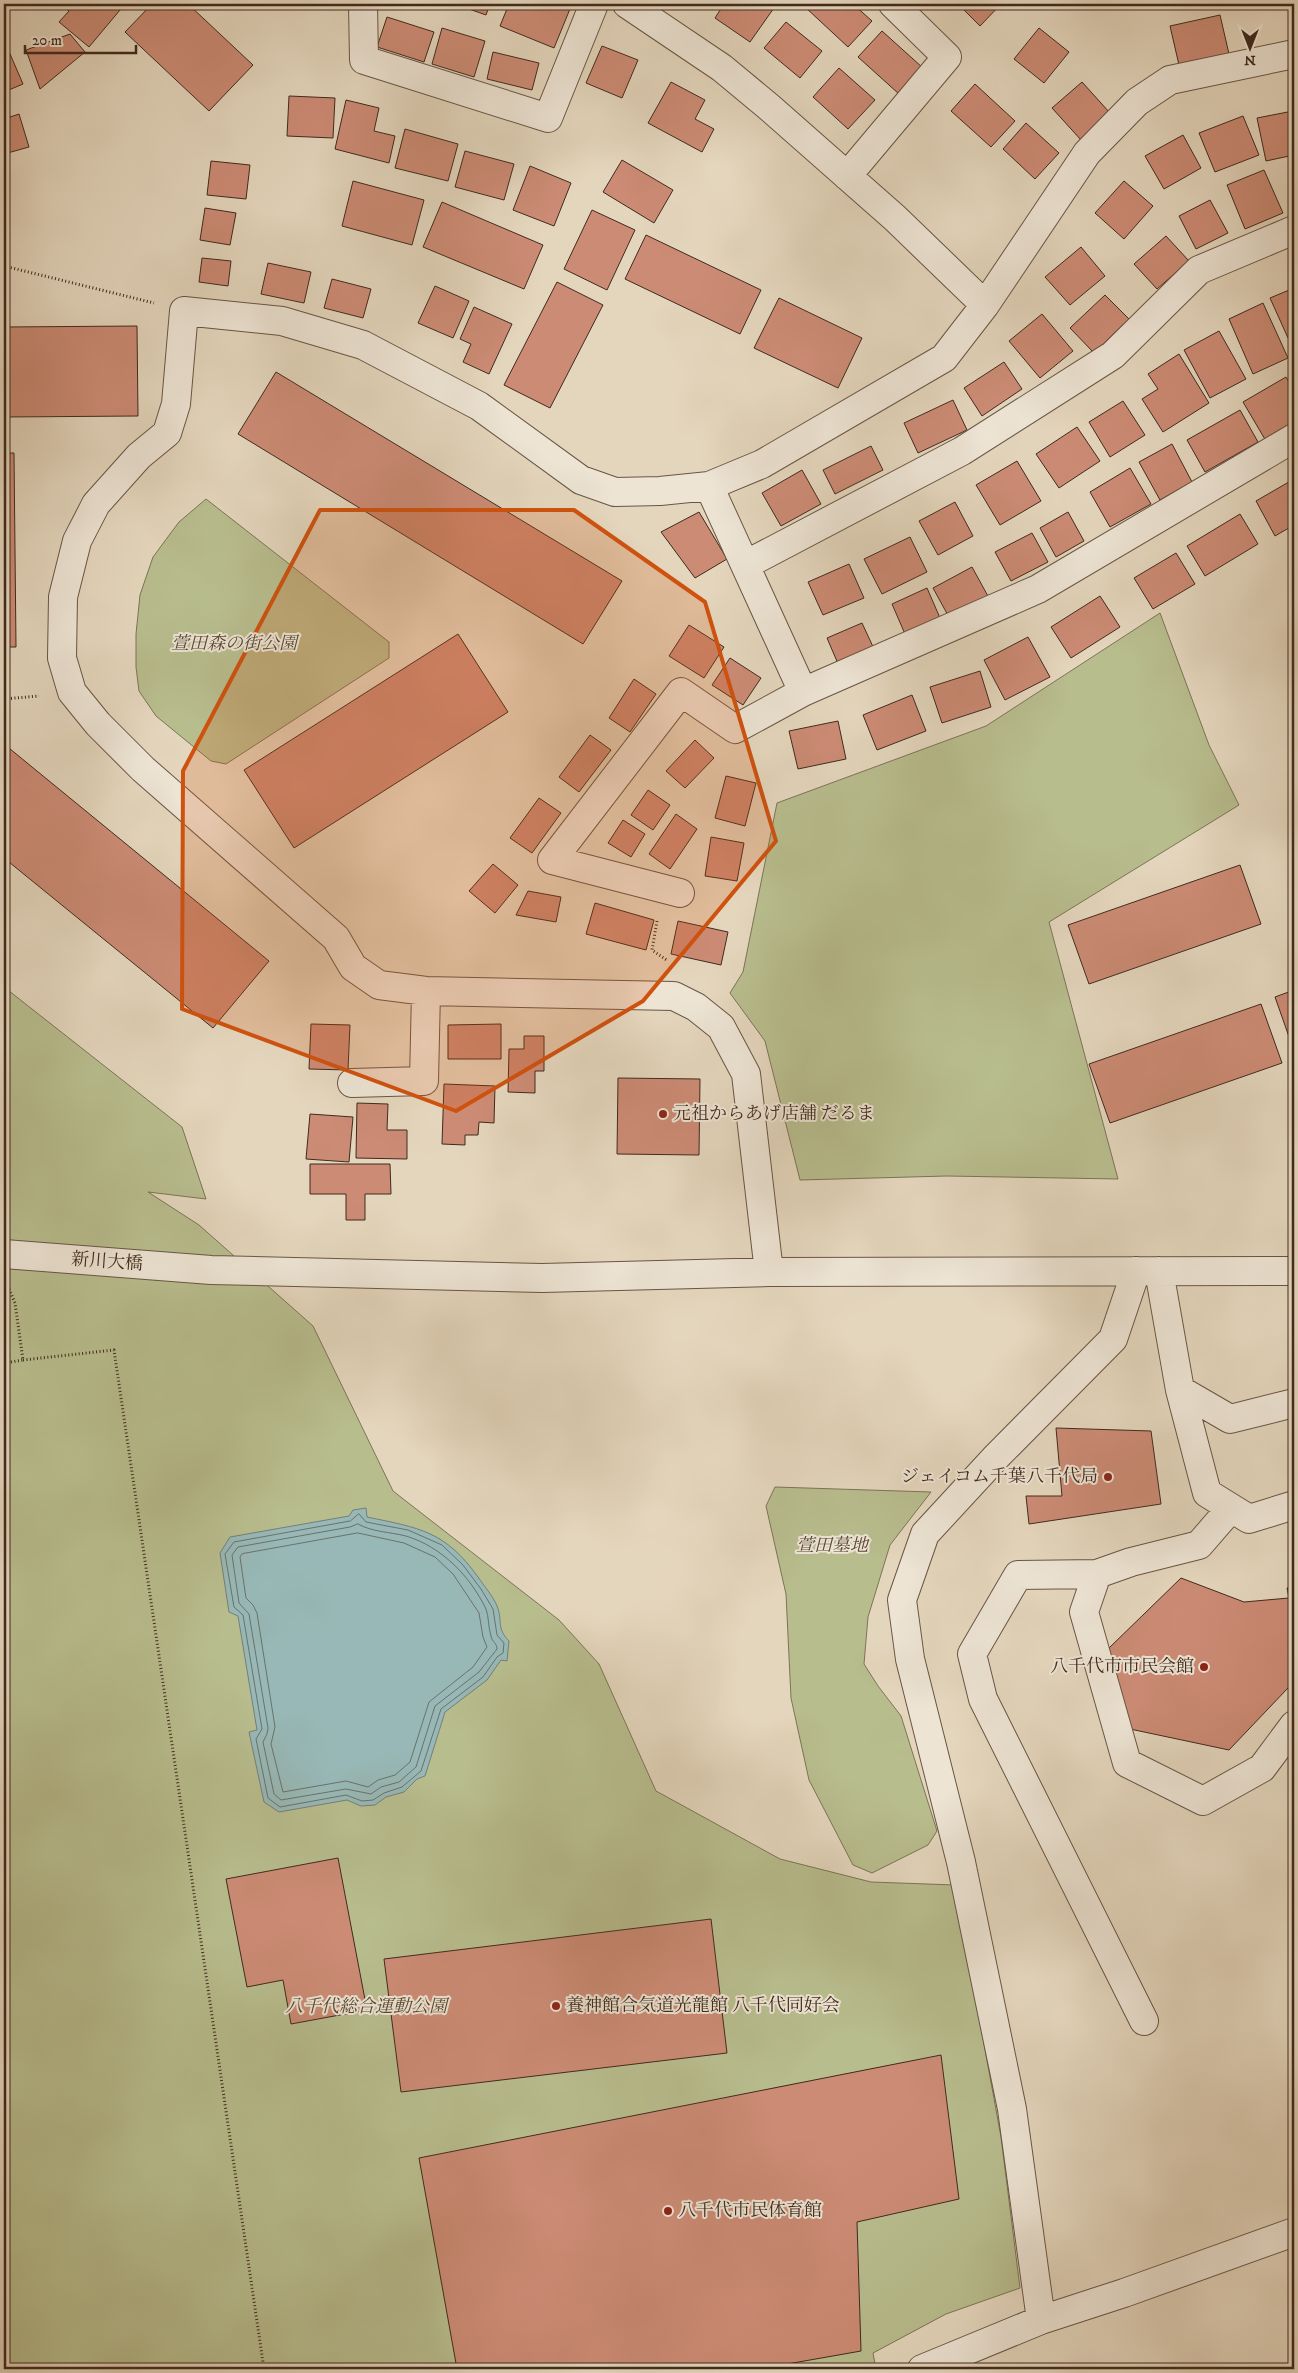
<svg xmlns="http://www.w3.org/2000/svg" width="1298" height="2373" font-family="'IM FELL DW Pica','Noto Serif JP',serif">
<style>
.green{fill:#b8bd8e;stroke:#7c7456}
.water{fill:#97b8b6;stroke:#747f79}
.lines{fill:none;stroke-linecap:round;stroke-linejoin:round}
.shore{stroke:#6c716a;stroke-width:1}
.building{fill:#cc8b75;stroke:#402a1d}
.minor-casing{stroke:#695545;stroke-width:30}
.path{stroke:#402a1d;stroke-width:3;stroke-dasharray:1 2.5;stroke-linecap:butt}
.minor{stroke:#ede4d4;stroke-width:28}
.marked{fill:#cf520f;fill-opacity:0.2;stroke:#cf520f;stroke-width:4;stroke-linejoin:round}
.poi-dot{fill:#8f2418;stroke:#ede4d4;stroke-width:2}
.labels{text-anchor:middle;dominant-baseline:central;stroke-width:4;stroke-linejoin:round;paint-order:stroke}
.park-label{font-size:18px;font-style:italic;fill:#584734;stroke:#ede4d4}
.poi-label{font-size:18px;fill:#402a1d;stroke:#ede4d4;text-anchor:start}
.street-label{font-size:18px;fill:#402a1d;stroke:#ede4d4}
</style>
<rect width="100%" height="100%" fill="#e4d6bd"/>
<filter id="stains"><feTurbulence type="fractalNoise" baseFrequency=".004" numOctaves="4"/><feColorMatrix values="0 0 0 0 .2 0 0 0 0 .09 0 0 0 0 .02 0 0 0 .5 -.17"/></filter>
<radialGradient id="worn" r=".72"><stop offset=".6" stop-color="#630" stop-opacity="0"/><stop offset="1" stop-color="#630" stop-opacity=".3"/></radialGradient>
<path class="green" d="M206,499l183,143v16l-163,106 -15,-3 -55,-45 -17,-25 -3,-24v-33l4,-39 13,-38 26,-35z
M1160,613l49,132 30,60 -190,117 69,257 -171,-3 -147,4 -35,-139 -35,-48 13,-21 34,-169 209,-77z
M4,987l178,140 24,72 -58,-7 51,33 114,101 80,165 166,129 40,44 57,127 124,68 91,23 84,3 46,252 19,151 -74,26 -73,39 3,16h-872z
M775,1487l156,5 -41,53 -22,72 -4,47 14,22 23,30 36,115 -9,14 -56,28 -19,-8 -44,-85 -18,-82 -5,-104 -20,-88z"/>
<path class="water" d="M366,1508l1,9c53,11 78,14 111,60 6,9 15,19 19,29 6,15 -1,22 12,35l-2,20 -6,-1 -14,20 -42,32 -20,64 -8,3 -13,13 -18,5 -11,8 -14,1 -14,-6 -68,12 -15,-10 -15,-70 8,-2 -19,-114 -9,-4 -9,-59 10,-16 119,-21 4,-6z"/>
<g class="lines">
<path class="shore" d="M359,1514l7,8 42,8 34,15 21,20 18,24 12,20 4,26 7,8 -1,10 -6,4 -14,20 -42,32 -20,62 -19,16 -18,6 -11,7 -11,1 -16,-6 -66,12 -12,-9 -12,-59 6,-10 -19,-114 -9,-8 -9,-53 9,-12 116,-21z
M358,1524c14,8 32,8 48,12 36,11 64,40 80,73 3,8 2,18 5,27 1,6 6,7 6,13l-18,23 -44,34 -19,61 -17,15 -18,5 -10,7 -25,-5 -65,11 -7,-6 -11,-52 4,-8 1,-6 -19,-114 -10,-11 -7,-48 6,-8 112,-20z
M358,1533l46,10 31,14 18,17 26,39 4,24 4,10 -14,20 -44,35 -19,60 -15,13 -17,5 -10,7 -22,-6 -63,11 -12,-48 4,-17 -18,-114 -4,-8 -7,-7 -6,-41 2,-3z"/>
</g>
<path class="building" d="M59,4l39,1 27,-1 -36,43 -30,-25 10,-11z
M152,4h36l65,61 -44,46 -84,-79z
M455,4h35l-4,11z
M509,4h63l-18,44 -54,-22z
M724,4h49l3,1 -26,37 -35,-24z
M808,4h45l19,17 -24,26 -43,-40z
M958,4h43l-21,22z
M1220,15l9,39 -50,11 -9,-39z
M387,17l47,15 -10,30 -47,-15z
M786,22l36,29 -22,27 -36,-30z
M442,28l43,13 -11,36 -42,-13z
M1039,28l30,24 -25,31 -30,-24z
M882,31l41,37 -24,26 -41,-37z
M70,34l15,18 -45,37 -14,-39z
M602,46l36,14 -16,38 -36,-15z
M7,47l16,37 -19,8v-44z
M493,52l46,11 -7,27 -45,-11z
M839,68l36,32 -27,29 -35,-32z
M671,82l34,18 -10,19 19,10 -12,23 -54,-29z
M1082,82l28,31 -29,27 -29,-32z
M975,84l40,37 -24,26 -40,-36z
M289,96l46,2 -2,40 -46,-2z
M346,100l33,8 -5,23 21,5 -6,27 -54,-14z
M1293,111l1,44 -28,6 -9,-43z
M19,114l10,33 -25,7v-35z
M1243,116l16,39 -44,17 -16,-39z
M1026,123l33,30 -24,26 -32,-30z
M405,129l53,15 -10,37 -53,-13z
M1183,135l18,33 -37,21 -19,-33z
M465,151l49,13 -10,36 -49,-13z
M622,160l51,30 -19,33 -51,-31z
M211,161l39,4 -4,34 -39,-4z
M530,166l41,17 -17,43 -41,-16z
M1264,170l19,43 -38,16 -18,-44z
M353,181l71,19 -12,45 -70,-19z
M1124,181l29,25 -29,33 -29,-26z
M1210,200l18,33 -32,16 -17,-33z
M442,202l101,43 -19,44 -101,-42z
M205,208l31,5 -6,32 -30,-5z
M592,210l43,20 -28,60 -43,-21z
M646,235l115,55 -21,44 -115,-55z
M1166,236l23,25 -32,28 -23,-25z
M1081,247l24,29 -35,29 -25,-28z
M202,258l29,3 -3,25 -29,-4z
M268,263l43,9 -7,31 -43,-9z
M332,279l39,10 -8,29 -39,-10z
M557,282l46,23 -53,103 -46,-23z
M435,286l34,15 -16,37 -35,-15z
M1294,288v48l-6,2 -18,-40z
M1105,295l24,24 -35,34 -24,-25z
M779,298l83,40 -24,50 -84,-40z
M1263,303l25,55 -35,16 -24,-55z
M474,307l38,17 -23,50 -26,-12 8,-18 -11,-5z
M1042,314l31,37 -33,27 -31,-37z
M137,326l1,90 -134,1v-90z
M1219,331l27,48 -36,19 -26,-48z
M1179,354l30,49 -46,29 -21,-33 16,-10 -10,-15z
M1004,362l18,27 -40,27 -18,-28z
M276,372l346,209 -39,63 -345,-210z
M1286,377l8,14v33l-28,17 -23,-39z
M953,400l14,30 -49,23 -14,-30z
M1123,401l22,34 -35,22 -21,-35z
M1240,410l18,32 -53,30 -18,-32z
M1077,427l23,34 -41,27 -23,-34z
M1172,444l20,38 -32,18 -21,-38z
M871,446l12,24 -48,24 -12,-24z
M4,453h10l2,194h-12z
M1017,461l24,40 -41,24 -24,-40z
M1130,468l21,36 -41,23 -20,-35z
M802,470l19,34 -40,22 -19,-33z
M1294,479v46l-19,11 -19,-35z
M955,502l18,34 -35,19 -19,-34z
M699,512l28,47 -32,19 -34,-46z
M1068,512l16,29 -28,16 -16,-29z
M1240,514l18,30 -53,32 -18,-30z
M1032,533l16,29 -37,19 -16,-29z
M910,537l17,35 -45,22 -18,-35z
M1176,553l19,31 -42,25 -19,-31z
M849,564l15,34 -41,17 -15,-33z
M972,567l17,31 -39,21 -17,-31z
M927,588l13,30 -35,16 -13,-30z
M1100,596l20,31 -49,31 -20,-31z
M862,623l13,28 -36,15 -12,-28z
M689,625l35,22 -20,31 -35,-22z
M458,634l50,78 -214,136 -50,-78z
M1028,637l22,40 -45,23 -21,-40z
M730,658l31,20 -18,27 -31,-20z
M980,671l11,36 -49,16 -12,-36z
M634,679l22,15 -26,38 -21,-14z
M912,695l14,36 -49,19 -14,-35z
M838,721l8,38 -48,10 -9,-38z
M590,735l21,15 -32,42 -20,-15z
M695,740l19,18 -29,30 -19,-17z
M4,744l265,217 -56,67 -209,-170z
M726,776l30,7 -11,43 -30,-8z
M648,790l22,15 -17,25 -22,-15z
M539,798l22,15 -29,40 -22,-15z
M676,814l21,15 -27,40 -21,-15z
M623,820l22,14 -14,23 -23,-14z
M711,837l33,6 -7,38 -32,-5z
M493,864l25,21 -23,28 -26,-22z
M1240,865l21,59 -172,60 -21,-59z
M528,891l33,6 -5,25 -40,-7z
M595,903l59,17 -8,30 -60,-16z
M678,921l50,11 -7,33 -50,-11z
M1294,990v61l-19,-54z
M1261,1004l21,59 -172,60 -21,-59z
M311,1024l39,1 -2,45 -39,-1z
M501,1024v35h-53v-34z
M524,1036h20v35h-9v22l-27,-1 1,-43h15z
M618,1078l82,1 -1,76 -82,-1z
M444,1084l51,2 -1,37 -15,-1 -1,13h-13v10l-23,-1z
M357,1103l31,1 -1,26h20v29l-51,-1z
M310,1114l43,3 -4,45 -43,-3z
M310,1164h80l1,30h-26v26h-19v-26h-36z
M1056,1428l95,3 10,73 -132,20 -3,-28h36z
M1181,1578l63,24 45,-4 -2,-10 7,-2v99l-6,3 -59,62 -99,-21 -22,-80z
M338,1858l29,152 -76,14 -8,-44 -36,7 -21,-108z
M711,1919l16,134 -326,39 -17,-133z
M941,2055l18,144 -102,23 4,129 -102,18h-302l-38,-211z"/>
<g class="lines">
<defs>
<path id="minor" d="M363,4l1,56 184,58 46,-114
M627,4l95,64 47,39 126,111 90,87
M847,176l100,-119 -54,-53
M709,486l94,206 235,-103 256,-151
M745,565l217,-114 151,-96 86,-85 95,-40
M680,893l-128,-33 129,-168 54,37 68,-37
M352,1083l72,-2 2,-90
M4,1254l207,16 331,8 227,-6 525,-1
M1159,1271l21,119 27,103 42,26 45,-14
M769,1272l-23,-198 -25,-47 -25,-20 -22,-11 -248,-5 -47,-6 -26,-18 -17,-29 -193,-169 -45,-45 -26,-32 -10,-34 1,-61 14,-56 19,-37 43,-48 28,-23 9,-29 8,-93 98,10 81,24 116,61 102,74 34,12 45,-1 49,-5 53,-22 182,-106 41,-53 102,-152 50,-51 33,-22 124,-26
M1180,1390l50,29 64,-16
M1231,1508l-32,37 -68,17 -34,12 -13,38 43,151 76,38 59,-33 32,-43
M1097,1574l-79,1 -46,79 11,45 161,322
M1041,2320l-29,-211 -51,-247 -51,-203 -8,-59 23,-66 72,-78 116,-117 23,-68
M922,2369l119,-49 83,-27 170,-61"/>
</defs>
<use href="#minor" class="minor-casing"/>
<path class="path" d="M4,266l150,37
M4,699l35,-3
M657,921l-5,29 16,11
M23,1360l91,-10 150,1019
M4,1363l19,-3 -8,-57 -6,-14"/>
<use href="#minor" class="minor"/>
</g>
<path class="marked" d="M320,510h254l131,92 71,239 -133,160 -187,110 -274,-102 1,-238z"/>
<g class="poi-dot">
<circle cx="663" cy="1114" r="5"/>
<circle cx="1108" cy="1477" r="5"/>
<circle cx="1204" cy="1667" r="5"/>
<circle cx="556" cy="2006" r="5"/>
<circle cx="668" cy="2211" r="5"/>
</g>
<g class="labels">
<g class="park-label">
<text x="234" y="644">萱田森の街公園</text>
<text x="832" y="1546">萱田墓地</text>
<text x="366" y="2007">八千代総合運動公園</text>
</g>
<g class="poi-label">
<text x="673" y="1114">元祖からあげ店舗 だるま</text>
<text x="1098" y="1477" text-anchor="end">ジェイコム千葉八千代局</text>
<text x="1194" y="1667" text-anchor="end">八千代市市民会館</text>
<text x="566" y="2006">養神館合気道光龍館 八千代同好会</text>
<text x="678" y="2211">八千代市民体育館</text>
</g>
<g class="street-label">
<text transform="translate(107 1262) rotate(4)">新川大橋</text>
</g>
</g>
<rect width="1298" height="2373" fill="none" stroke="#e4d6bd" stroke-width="20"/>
<rect x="5" y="5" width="1288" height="2363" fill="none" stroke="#402a1d" stroke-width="2.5"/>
<rect x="10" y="10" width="1278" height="2353" fill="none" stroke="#402a1d"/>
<g transform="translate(1250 48) rotate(180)" stroke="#ede4d4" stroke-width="4" paint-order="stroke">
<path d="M0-4L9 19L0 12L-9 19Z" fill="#402a1d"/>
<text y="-8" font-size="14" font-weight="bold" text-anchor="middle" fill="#402a1d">N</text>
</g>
<path d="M25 45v8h111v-8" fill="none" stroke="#402a1d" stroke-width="2.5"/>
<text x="32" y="45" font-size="15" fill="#402a1d" stroke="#ede4d4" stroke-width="4" paint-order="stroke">20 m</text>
<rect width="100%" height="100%" filter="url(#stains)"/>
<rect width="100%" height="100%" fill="url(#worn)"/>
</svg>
